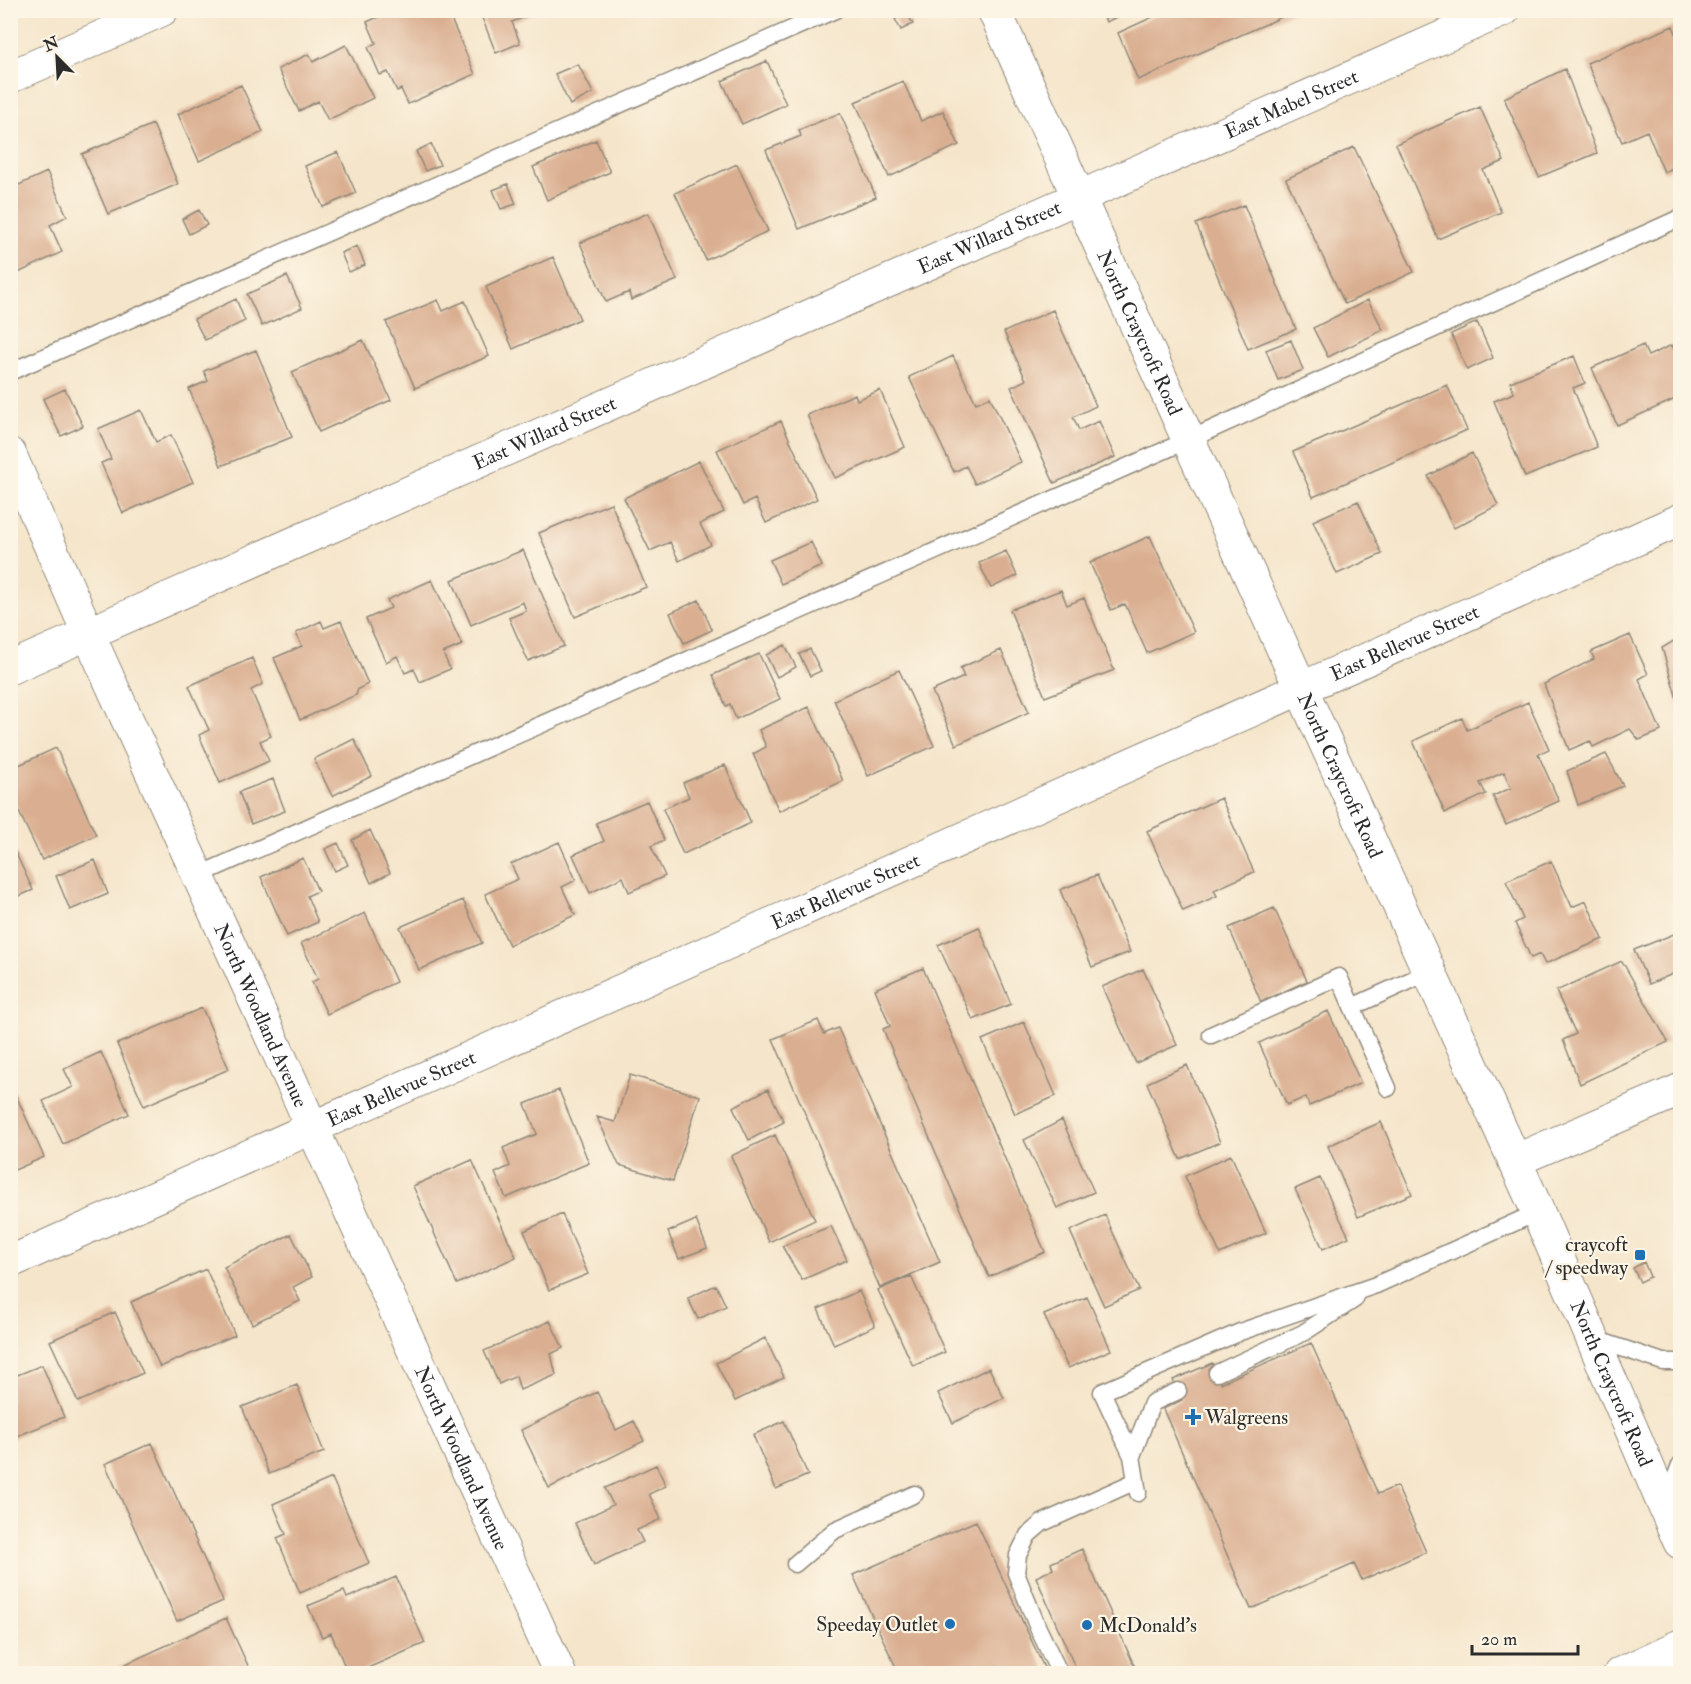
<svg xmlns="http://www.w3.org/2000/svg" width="1691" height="1684" font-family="'IM FELL Double Pica',serif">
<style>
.building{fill:#daaf91}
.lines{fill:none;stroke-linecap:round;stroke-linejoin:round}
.service-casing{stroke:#90887a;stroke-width:19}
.minor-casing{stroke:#90887a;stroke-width:34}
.secondary-casing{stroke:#90887a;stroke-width:35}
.primary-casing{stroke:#90887a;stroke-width:35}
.service{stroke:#fff;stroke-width:16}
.minor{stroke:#fff;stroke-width:32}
.secondary{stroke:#fff;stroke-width:33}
.primary{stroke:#fff;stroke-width:33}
.poi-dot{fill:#1f6fb2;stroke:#fcf5e5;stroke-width:2}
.labels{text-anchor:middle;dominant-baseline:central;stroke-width:4.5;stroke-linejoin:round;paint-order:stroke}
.street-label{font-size:20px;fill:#2b2b2b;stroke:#fcf5e5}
.poi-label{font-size:20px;fill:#2b2b2b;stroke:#fcf5e5;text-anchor:end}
</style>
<rect width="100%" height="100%" fill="#fcf5e5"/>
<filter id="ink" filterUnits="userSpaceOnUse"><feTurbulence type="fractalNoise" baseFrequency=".0167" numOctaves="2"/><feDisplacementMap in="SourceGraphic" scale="12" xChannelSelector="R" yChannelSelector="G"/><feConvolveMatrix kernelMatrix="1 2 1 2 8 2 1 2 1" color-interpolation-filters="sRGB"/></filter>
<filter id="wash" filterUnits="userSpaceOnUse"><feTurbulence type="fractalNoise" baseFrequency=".008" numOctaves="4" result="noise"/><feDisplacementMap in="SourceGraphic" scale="24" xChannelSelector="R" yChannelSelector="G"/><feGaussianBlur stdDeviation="1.35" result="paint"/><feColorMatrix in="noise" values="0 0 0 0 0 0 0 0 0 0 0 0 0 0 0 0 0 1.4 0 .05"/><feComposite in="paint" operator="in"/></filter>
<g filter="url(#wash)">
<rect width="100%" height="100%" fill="#f5e5ca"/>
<g id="blocks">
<path class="building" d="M383,10h64l28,64 -67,30 -7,-15 -4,2 -9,-19 -8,3 -12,-28 8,-4 -9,-21 18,-8z
M479,10h61v1l-28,11 8,21 -24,10z
M1101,10h31l-26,12z
M1168,10h130l-160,70 -20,-47z
M907,13l6,11 -12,6 -6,-11z
M1673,26l7,17v122l-16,7 -17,-41 -25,11 -35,-79z
M346,45l27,53 -45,22 -10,-19 -19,10 -21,-42 31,-15 4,8z
M767,61l19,43 -44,20 -20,-43z
M578,64l15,29 -23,12 -15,-31z
M1565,69l32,84 -58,24 -35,-79z
M903,81l18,40 22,-10 16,34 -70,32 -34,-75z
M241,85l22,47 -64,29 -21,-47z
M1480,107l24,54 -21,9 18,42 -63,27 -42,-95z
M840,113l36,84 -77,32 -33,-79 35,-14 -2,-6z
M153,124l25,60 -70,30 -26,-60z
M596,140l14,32 -63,28 -14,-33z
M431,144l9,21 -15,6 -9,-20z
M1354,147l60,125 -69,32 -59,-125z
M338,152l18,41 -33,14 -18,-41z
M737,164l31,67 -62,29 -31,-67z
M47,172l20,44 -17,9 12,27 -48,23 -4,-8v-78z
M508,184l8,20 -15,5 -8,-19z
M1244,205l52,124 -48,20 -52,-125z
M199,210l8,15 -18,9 -7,-15z
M648,213l29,67 -46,20 -2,-8 -23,10 -26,-59z
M357,246l8,19 -16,7 -8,-19z
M553,257l27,62 -67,30 -27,-62z
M287,276l15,32 -40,18 -15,-32z
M236,299l9,22 -40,19 -11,-21z
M438,300l5,11 22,-10 24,55 -74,32 -29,-66z
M1368,300l15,30 -55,27 -15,-29z
M1053,310l43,96 -23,11 6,13 20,-9 16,36 -61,26 -43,-96 15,-7 -22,-48z
M1477,322l16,36 -26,12 -16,-36z
M363,340l28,60 -72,32 -27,-60z
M1291,340l12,30 -25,10 -12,-30z
M1643,345l5,11 24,-11 8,19v33l-63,28 -25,-57z
M256,350l36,87 -71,29 -32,-77 19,-8 -4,-10z
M953,356l23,47 14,-6 31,65 -46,22 -9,-18 -12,6 -45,-95z
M1574,356l11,27 -12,5 24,59 -72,30 -31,-76 20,-8 -4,-11z
M1447,385l20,45 -154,67 -20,-45z
M65,389l18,37 -22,10 -18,-37z
M880,390l25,57 -70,31 -28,-63 48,-21 2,6z
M141,410l15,32 15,-7 22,47 -70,31 -22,-50 10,-4 -13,-30z
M781,421l36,78 -51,24 -11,-24 -12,6 -26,-55z
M1472,453l26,52 -44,23 -26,-52z
M699,461l25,51 -24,12 11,21 -32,16 -9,-19 -20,9 -26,-53z
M1358,501l24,53 -45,20 -24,-53z
M611,503l35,84 -71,30 -36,-84z
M1150,536l44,96 -47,21 -22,-49 -14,6 -21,-47z
M811,542l11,24 -41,18 -11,-24z
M523,550l41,96 -36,15 -19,-43 17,-7 -3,-9 -52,23 -19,-45z
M1006,551l11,25 -26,12 -12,-25z
M432,580l30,65 -19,8 7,16 -30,13 -6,-13 -9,4 -8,-17 -11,6 -20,-43 25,-11 -4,-8z
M1061,590l6,15 17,-7 30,72 -69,27 -35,-87z
M699,600l13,30 -28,13 -14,-30z
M321,621l3,7 17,-7 27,63 -10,5 -2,6 -56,25 -26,-62 28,-12 -6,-13z
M1630,635l18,39 -9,5 22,52 -22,9 -9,-11 -37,18 -3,-6 -21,9 -25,-66 50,-25 -3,-7z
M1680,637v72l-18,-61z
M785,645l11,22 -19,10 -11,-22z
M810,649l11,22 -11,5 -11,-22z
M1001,650l28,62 -73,33 -24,-54 32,-14 -4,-9z
M759,654l21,45 -44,20 -6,-15 -4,2 -13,-31z
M252,658l11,26 -12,6 20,46 -11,5 9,20 -49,22 -21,-48 10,-5 -20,-44z
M899,670l35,76 -66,30 -34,-76z
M1528,702l21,47 -11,5 21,47 -53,24 -13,-29 18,-8 -7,-16 -24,11 6,11 -41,19 -32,-72 49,-23 5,12z
M809,707l34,74 -64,30 -26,-57 13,-7 -7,-17z
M354,739l18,37 -40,20 -18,-37z
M56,748l40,87 -54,25 -32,-67v-24z
M1606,754l17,32 -45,19 -11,-34z
M725,765l26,58 -68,31 -20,-45 26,-12 -6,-14z
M273,779l12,32 -34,13 -12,-32z
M1221,798l33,74 -40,18 3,6 -34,15 -36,-80z
M647,801l17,39 -13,6 14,30 -36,16 -6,-15 -33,16 -17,-38 31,-14 -8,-18z
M370,830l20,43 -19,10 -19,-43z
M10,841l23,49 -23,10z
M559,842l17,38 -14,7 13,28 -66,30 -24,-51 33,-15 -7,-15z
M338,843l10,22 -13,6 -10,-22z
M303,858l15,33 -11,5 11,26 -31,14 -26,-59z
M95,860l13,34 -38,16 -14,-34z
M1551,861l21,46 14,-6 17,38 -58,25 -5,-10 -9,4 -16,-35 8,-4 -17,-38z
M1097,875l33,77 -38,15 -32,-77z
M463,900l19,43 -63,27 -19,-43z
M1274,908l33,73 -46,21 -32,-74z
M365,913l31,69 -69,32 -15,-32 6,-3 -17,-36z
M979,927l32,77 -38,16 -35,-75z
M1679,932l1,4v35l-31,13 -15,-34z
M1622,961l46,81 -88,42 -17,-44 13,-6 -20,-43z
M923,968l122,284 -56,25 -106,-248 7,-3 -15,-37z
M1143,969l34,76 -41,18 -34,-76z
M202,1008l27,61 -85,37 -27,-62z
M1328,1011l33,72 -52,23 -3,-9 -19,8 -28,-62z
M818,1020l6,14 14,-6 102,234 -60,26 -107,-249z
M1024,1022l32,74 -41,18 -33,-74z
M101,1052l28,62 -66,30 -20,-43 30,-14 -9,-18z
M1187,1065l33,77 -40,17 -33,-76z
M630,1075l70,21 -27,85 -54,-16 -22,-48 18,5z
M13,1089l31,68 -34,15v-82z
M768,1089l16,33 -35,18 -16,-33z
M559,1090l30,73 -83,35 -11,-25 15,-7 -7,-18 34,-14 -12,-30z
M1062,1120l32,72 -37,16 -33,-68z
M1381,1122l31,72 -54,23 -30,-71z
M775,1135l40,85 -46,22 -38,-86z
M1231,1155l35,78 -46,21 -35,-78z
M472,1160l44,97 -59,27 -44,-98z
M1320,1178l29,59 -26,12 -28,-60z
M562,1214l26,60 -39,16 -25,-59z
M1105,1215l34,75 -35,16 -34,-75z
M696,1220l11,28 -28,11 -11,-27z
M831,1226l16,34 -45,20 -20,-34z
M291,1234l21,43 -19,10 7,14 -48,23 -28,-57z
M1644,1262l6,15 -10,5 -7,-14z
M206,1269l29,66 -75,32 -29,-65z
M911,1276l34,76 -32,14 -35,-76z
M716,1285l10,21 -28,13 -10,-21z
M859,1291l16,35 -41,19 -16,-36z
M1087,1297l24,53 -43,18 -24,-53z
M115,1312l28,61 -65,29 -28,-61z
M550,1321l13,27 -12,6 5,21 -36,15 -4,-14 -17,8 -15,-33z
M765,1338l19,39 -49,24 -19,-38z
M1311,1343l67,151 19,-8 29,66 -64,28 -8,-16 -103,45 -88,-200 19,-9 -9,-20 39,-17 9,20z
M42,1365l22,52 -54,22v-61z
M989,1368l15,30 -51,25 -15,-30z
M297,1385l27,67 -55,22 -27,-67z
M597,1392l19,38 18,-9 10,20 -95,47 -28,-58z
M784,1421l24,54 -32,14 -23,-54z
M152,1443l71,158 -46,20 -72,-157z
M656,1465l10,21 -17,8 12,25 -24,11 6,12 -49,23 -19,-42 38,-18 -8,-17z
M332,1478l37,85 -69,30 -23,-55 9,-4 -13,-30z
M976,1521l71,153h-148l-46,-99z
M1082,1549l56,125h-60l-42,-97 17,-8 -2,-6z
M396,1577l29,66 -71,31h-6l-17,-41 -9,4 -14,-31 36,-15 3,7z
M226,1618l24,52 -8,4h-138z"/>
</g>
</g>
<g filter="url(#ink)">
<use href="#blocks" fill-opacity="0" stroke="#90887a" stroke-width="1.5"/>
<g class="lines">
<defs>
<path id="service" d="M10,372l825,-362
M199,875l989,-435 492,-222
M1352,1007l77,-35
M1211,1035l128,-58 49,111
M1592,1338l71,24h17
M1217,1373l86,-40 52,-34
M1132,1456l20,-53 26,-12
M1138,1493l-6,-37 -30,-64 138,-60 136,-47 162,-73
M1665,1504l15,-39
M795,1564l40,-34 80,-36
M1060,1674l-22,-46 -22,-55 2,-18 10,-20 14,-12 94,-42"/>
<g id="minor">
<path d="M10,77l152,-67"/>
<path id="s1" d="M10,454l78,179 472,1041"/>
<path id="s2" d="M10,668l1494,-658"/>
<path d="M1514,1161l166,-71"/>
<path id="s3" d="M10,1262l1670,-742"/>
</g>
<g id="secondary">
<path id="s4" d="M994,10l544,1202 142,330"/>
</g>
<path id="primary" d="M1620,1674l60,-28"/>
</defs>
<use href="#service" class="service-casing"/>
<use href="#minor" class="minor-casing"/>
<use href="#secondary" class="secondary-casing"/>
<use href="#primary" class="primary-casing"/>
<use href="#service" class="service"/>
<use href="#minor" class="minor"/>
<use href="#secondary" class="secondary"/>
<use href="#primary" class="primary"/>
</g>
</g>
<g class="poi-dot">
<rect x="1634" y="1249" width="12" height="12" rx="3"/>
<path d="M1190 1408h6v6h6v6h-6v6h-6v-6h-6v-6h6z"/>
<circle cx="950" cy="1624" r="6"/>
<circle cx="1087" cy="1625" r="6"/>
</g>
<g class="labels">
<g class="street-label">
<text stroke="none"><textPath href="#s2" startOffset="1400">East Mabel Street</textPath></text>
<text stroke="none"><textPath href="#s2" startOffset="1070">East Willard Street</textPath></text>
<text stroke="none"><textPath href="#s4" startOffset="354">North Craycroft Road</textPath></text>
<text stroke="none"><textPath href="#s2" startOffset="584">East Willard Street</textPath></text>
<text stroke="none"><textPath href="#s3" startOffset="1526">East Bellevue Street</textPath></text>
<text stroke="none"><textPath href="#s4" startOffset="840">North Craycroft Road</textPath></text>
<text stroke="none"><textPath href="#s3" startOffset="914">East Bellevue Street</textPath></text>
<text stroke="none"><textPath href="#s1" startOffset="615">North Woodland Avenue</textPath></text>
<text stroke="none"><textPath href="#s3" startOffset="428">East Bellevue Street</textPath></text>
<text stroke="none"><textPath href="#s4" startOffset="1506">North Craycroft Road</textPath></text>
<text stroke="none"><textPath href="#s1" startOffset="1101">North Woodland Avenue</textPath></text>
</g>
<g class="poi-label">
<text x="1628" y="1244">craycoft<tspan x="1628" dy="23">/ speedway</tspan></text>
<text x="1205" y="1417" text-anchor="start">Walgreens</text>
<text x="938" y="1624">Speeday Outlet</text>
<text x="1099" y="1625" text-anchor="start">McDonald's</text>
</g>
</g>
<rect width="1691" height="1684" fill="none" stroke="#fcf5e5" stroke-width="36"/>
<g transform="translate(57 57) rotate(336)" stroke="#fcf5e5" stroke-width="4.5" paint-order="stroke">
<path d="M0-4.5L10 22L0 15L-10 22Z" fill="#2b2b2b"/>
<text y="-9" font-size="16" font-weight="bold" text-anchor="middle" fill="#2b2b2b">N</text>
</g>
<path d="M1472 1645v9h106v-9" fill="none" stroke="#2b2b2b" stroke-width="3"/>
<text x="1481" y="1645" font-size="18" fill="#2b2b2b" stroke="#fcf5e5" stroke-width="4.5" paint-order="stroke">20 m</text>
</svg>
